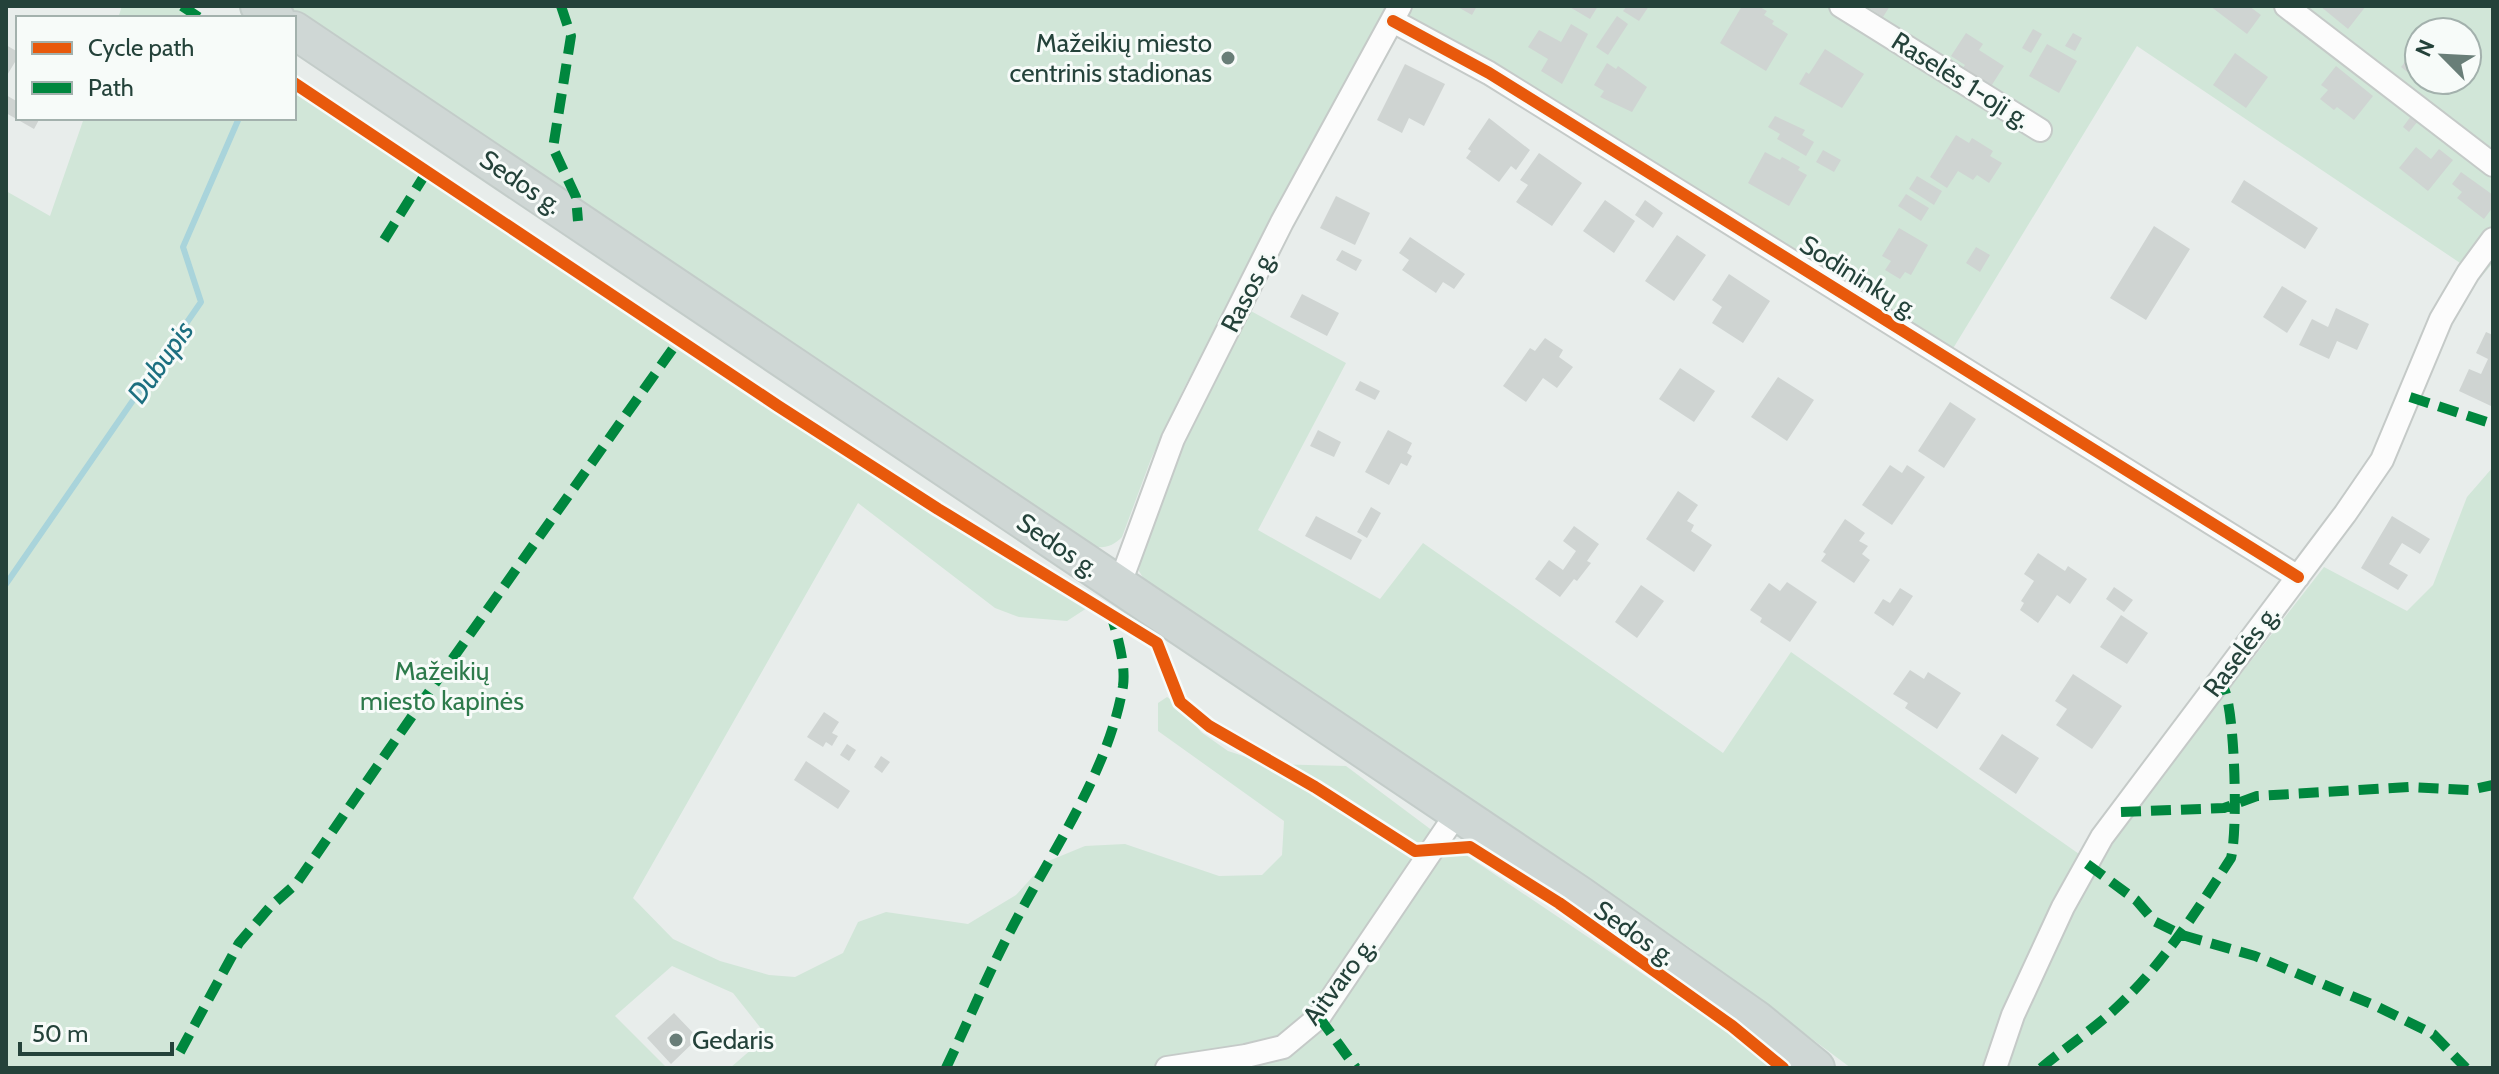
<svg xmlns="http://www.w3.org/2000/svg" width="2499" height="1074" font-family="Cabin,sans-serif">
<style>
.green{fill:#d1e6d8;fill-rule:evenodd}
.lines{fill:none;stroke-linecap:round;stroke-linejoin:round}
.stream{stroke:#a9d4db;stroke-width:6}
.building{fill:#cfd4d2}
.street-casing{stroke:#c5cac8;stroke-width:26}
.primary-casing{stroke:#c3ccc9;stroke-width:40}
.street{stroke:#fcfcfc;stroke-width:22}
.primary{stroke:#cfd7d5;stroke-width:36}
.quiet{stroke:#00873e;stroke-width:10;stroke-dasharray:20 10;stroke-linecap:butt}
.cycleway-casing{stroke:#f7fbf9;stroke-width:17}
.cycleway{stroke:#e8590c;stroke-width:12}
.poi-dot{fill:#697e78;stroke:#f7fbf9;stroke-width:3}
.labels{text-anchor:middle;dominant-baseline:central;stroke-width:6;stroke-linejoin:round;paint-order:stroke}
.poi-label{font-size:26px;fill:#24423a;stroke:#f7fbf9;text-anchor:end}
.street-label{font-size:26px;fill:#24423a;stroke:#f7fbf9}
.park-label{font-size:26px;fill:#2d7a4b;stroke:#f7fbf9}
.water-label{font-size:28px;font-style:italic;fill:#1c6f80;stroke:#f7fbf9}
</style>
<rect width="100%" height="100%" fill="#e8edeb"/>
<path class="green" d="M122,6h54l18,12h-76z
M286,6h2207v257l-12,14 -344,-231 -194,319 -561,-346 -198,369 -33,71 -29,78c-12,12 -23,13 -39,5l-420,-287zM2419,32h48v48h-48z
M294,85l605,405 188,118 -20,13 -48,-4 -24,-9 -137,-105 -225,395 40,41 47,22 49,14 26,2 48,-24 15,-31 28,-10 82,12 48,-29 30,-33 39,-16 40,-2 94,32 43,-1 20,-20 2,-34 -126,-90v-28l9,-6 14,9 20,26 27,19 40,13 78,2 111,83 269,181 45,38h-1041l37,-32 -34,-43 -61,-27 -57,50 52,52h-661v-877l44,25 34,-98h210z
M1249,310l97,53 -88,167 122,69 43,-56 300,210 68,-101 308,216 25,-44 200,-257 83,44 26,-26 34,-88 26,-30v601h-642l-161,-120 -541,-360 -10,-17 2,-19 36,-100z"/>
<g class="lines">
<path class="stream" d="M6,584l195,-282 -18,-55 56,-129"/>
</g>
<path class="building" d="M1456,6h21l-5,9z
M1568,6h30l-8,13z
M1627,6h22l-10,15 -16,-10z
M1742,6h16l9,5 -3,4 10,6 -2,3 16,10 -22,37 -46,-28z
M1866,6h24l-7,11z
M2210,6h39l12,9 -14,19z
M2320,6h46l-18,23z
M1617,16l11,8 -20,31 -12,-8z
M1571,24l17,10 -26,50 -21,-13 7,-12 -20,-12 11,-17 22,12z
M2033,29l9,5 -11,19 -9,-5z
M1966,33l17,11 -4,6 25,16 -16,25 -17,-11 3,-4 -12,-7 3,-4 -14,-9z
M2073,33l9,5 -7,13 -10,-5z
M2047,44l30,17 -18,32 -30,-17z
M6,45l12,7v5l-12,20z
M1825,49l39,25 -22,34 -43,-24 7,-12 3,2z
M2414,51l5,4v26l-18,-14z
M2235,53l33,24 -22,31 -33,-23z
M1607,63l9,6 2,-3 29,21 -15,25 -32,-15 4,-6 -10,-6z
M1405,64l40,20 -21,42 -15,-8 -7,15 -25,-13z
M2336,66l37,30 -19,24 -17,-13 -3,3 -14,-11 8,-9 -7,-5z
M6,95l12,7v16h22l-6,11 -28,-16z
M1775,116l30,14 -3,5 12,7 -8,14 -29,-17 3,-5 -12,-7z
M2411,116l7,5 -9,11 -6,-5z
M1489,118l41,32 -14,20 -5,-4 -12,16 -33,-24 5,-7 -3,-2z
M1956,135l13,8 3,-5 21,13 -3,5 12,7 -13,20 -12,-8 -4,5 -15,-9 -11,17 -17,-11z
M2416,147l15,12 8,-10 14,11 -25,31 -29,-23z
M1823,150l18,10 -7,12 -18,-10z
M1765,152l15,8 2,-3 18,10 -2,3 9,5 -18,31 -41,-23z
M1539,153l43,30 -30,43 -36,-24 12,-17 -8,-5z
M2461,172l32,23v12l-9,12 -27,-21 5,-6 -10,-8z
M1917,176l25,15 -8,14 -25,-16z
M2244,180l74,48 -13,21 -74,-47z
M1906,194l23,14 -8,13 -23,-15z
M1336,196l34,17 -15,32 -35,-17z
M1605,200l30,21 -21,32 -31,-22z
M1645,200l18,13 -10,15 -18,-13z
M2154,226l36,23 -44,71 -36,-22z
M1899,228l29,17 -17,30 -6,-3 -5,7 -15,-9 6,-9 -9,-5z
M1677,235l29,20 -32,46 -29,-20z
M1410,237l55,37 -11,15 -11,-7 -7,11 -34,-23 7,-10 -10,-7z
M1976,247l14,8 -10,17 -14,-9z
M1342,250l20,10 -6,11 -20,-11z
M1729,274l41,27 -27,42 -31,-20 10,-16 -10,-7z
M2282,286l25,15 -20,32 -24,-16z
M1302,294l37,19 -12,23 -37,-19z
M2336,308l33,16 -12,26 -20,-9 -8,18 -30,-14 13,-26 16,8z
M2486,332l7,3 -2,71 -32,-15 10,-22 12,5 7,-15 -12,-6z
M1545,338l18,12 -4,7 14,10 -16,21 -14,-10 -17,24 -23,-16 27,-38 5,3z
M1680,368l35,23 -21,31 -35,-23z
M1778,377l36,23 -27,41 -36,-24z
M1360,381l20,10 -5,9 -20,-10z
M1950,402l26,17 -32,49 -26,-17z
M1318,430l23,12 -7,15 -24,-11z
M1388,430l24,13 -5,10 5,3 -5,10 -6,-3 -12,22 -24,-13z
M1890,465l12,8 5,-8 18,12 -33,48 -30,-20z
M1678,491l20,14 -11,16 7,4 -3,6 21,14 -18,27 -48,-33z
M1371,507l10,6 -14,25 -10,-6z
M1316,516l46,24 -11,20 -46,-24z
M2392,516l38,23 -10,15 -18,-11 -13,21 19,11 -10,15 -37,-22z
M1845,519l20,14 -6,8 9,5 -6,8 8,6 -16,23 -33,-22 5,-7 -3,-2z
M1574,526l25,18 -12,17 4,2 -14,18 -3,-2 -14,18 -25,-18 14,-19 14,10 13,-19 -13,-10z
M2038,553l27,18 3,-5 19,13 -17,25 -13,-9 -19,28 -18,-13 4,-7 -3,-2 13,-20 -10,-7z
M1787,582l30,20 -27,40 -30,-20 2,-4 -12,-8 19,-27 11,8z
M1641,585l23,16 -27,37 -22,-16z
M2114,587l19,13 -9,12 -18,-13z
M1900,588l13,8 -20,30 -19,-13 9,-14 7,4z
M2121,615l27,18 -21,31 -27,-17z
M1910,670l14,9 4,-7 33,21 -24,36 -32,-21 3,-5 -15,-9z
M2073,674l49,32 -30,43 -36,-24 11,-16 -12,-8z
M824,712l15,10 -7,11 6,3 -6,10 -6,-4 -3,5 -16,-10z
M2002,734l37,24 -23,36 -37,-25z
M847,744l9,6 -7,11 -9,-6z
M881,756l9,6 -8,11 -8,-6z
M806,761l44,30 -12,18 -44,-29z
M674,1013l24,25 -27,26 -24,-26z"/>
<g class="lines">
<defs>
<path id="street" d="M1841,6l199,124
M2286,6l207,159
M1393,21l96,52 809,504
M1119,586l54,-147 109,-217 118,-216
M1167,1068l79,-12 37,-9 36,-30 138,-204
M1995,1068l18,-53 50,-108 39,-70 243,-323 37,-54 59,-141 27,-46 25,-34"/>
<path id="primary" d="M259,6l17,12
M294,30l1286,865 176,124 60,49"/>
</defs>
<use href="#street" class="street-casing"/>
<use href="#primary" class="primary-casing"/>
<use href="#street" class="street"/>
<use href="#primary" class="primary"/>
<path class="quiet" d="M182,6l18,12
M561,6l10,30 -18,112 23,49 2,24
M384,240l42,-67
M2410,397l83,27
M2121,812l103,-4 33,-12 152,-9 60,3 24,-5
M2087,864l49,36 18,21 28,14 73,21 121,50 57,28 33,34
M1319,1017l37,51
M180,1052l59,-109 31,-36 26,-23 123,-178 260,-366
M946,1068c23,-48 43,-97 68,-144 39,-74 95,-154 109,-238 3,-22 -6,-51 -12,-72
M2041,1068c24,-20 50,-37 73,-58 48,-44 82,-98 117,-152 7,-28 4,-140 -6,-167 0,-2 -6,-8 -7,-10"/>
<defs>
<path id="cycleway" d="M1393,21l96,52 809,504
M294,83l484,323 160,103 219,134 23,59 29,24 106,61 100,64 55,-4 89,56 173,123 51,42"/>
</defs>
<use href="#cycleway" class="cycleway-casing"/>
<use href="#cycleway" class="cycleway"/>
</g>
<g class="poi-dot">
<circle cx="1228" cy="58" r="8"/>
<circle cx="676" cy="1040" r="8"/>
</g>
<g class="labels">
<g class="poi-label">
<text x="1212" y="43">Mažeikių miesto<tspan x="1212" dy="30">centrinis stadionas</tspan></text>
<text x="692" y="1040" text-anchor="start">Gedaris</text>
</g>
<g class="street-label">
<text transform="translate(1961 80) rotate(32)">Raselės 1-oji g.</text>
<text transform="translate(521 182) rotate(34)">Sedos g.</text>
<text transform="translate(1859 277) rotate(32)">Sodininkų g.</text>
<text transform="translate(1248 291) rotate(-63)">Rasos g.</text>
<text transform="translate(1058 545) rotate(34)">Sedos g.</text>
<text transform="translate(2241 651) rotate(-53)">Raselės g.</text>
<text transform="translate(1635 933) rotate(35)">Sedos g.</text>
<text transform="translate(1339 981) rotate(-53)">Aitvaro g.</text>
</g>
<g class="park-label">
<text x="442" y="671">Mažeikių<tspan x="442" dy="30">miesto kapinės</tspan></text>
</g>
<g class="water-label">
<text transform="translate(160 362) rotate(-55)">Dubupis</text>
</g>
</g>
<rect width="2499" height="1074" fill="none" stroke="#24423a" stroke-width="16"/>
<rect x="16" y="16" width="280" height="104" fill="#f7fbf9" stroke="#a3b1ad" stroke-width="2"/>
<rect x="32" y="42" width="40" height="12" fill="#e8590c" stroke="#a3b1ad" stroke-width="2"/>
<text x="88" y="56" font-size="24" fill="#24423a">Cycle path</text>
<rect x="32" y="82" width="40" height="12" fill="#00873e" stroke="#a3b1ad" stroke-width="2"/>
<text x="88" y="96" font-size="24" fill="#24423a">Path</text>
<g transform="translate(2443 56) rotate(294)"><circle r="38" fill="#f7fbf9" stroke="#a3b1ad" stroke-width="2"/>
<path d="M0-6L14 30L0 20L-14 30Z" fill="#697e78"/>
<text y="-12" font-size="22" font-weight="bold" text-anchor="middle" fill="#24423a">N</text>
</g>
<path d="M20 1042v12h152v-12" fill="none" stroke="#24423a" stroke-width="4"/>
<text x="32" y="1042" font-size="24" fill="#24423a" stroke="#f7fbf9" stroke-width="6" paint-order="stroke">50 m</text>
</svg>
